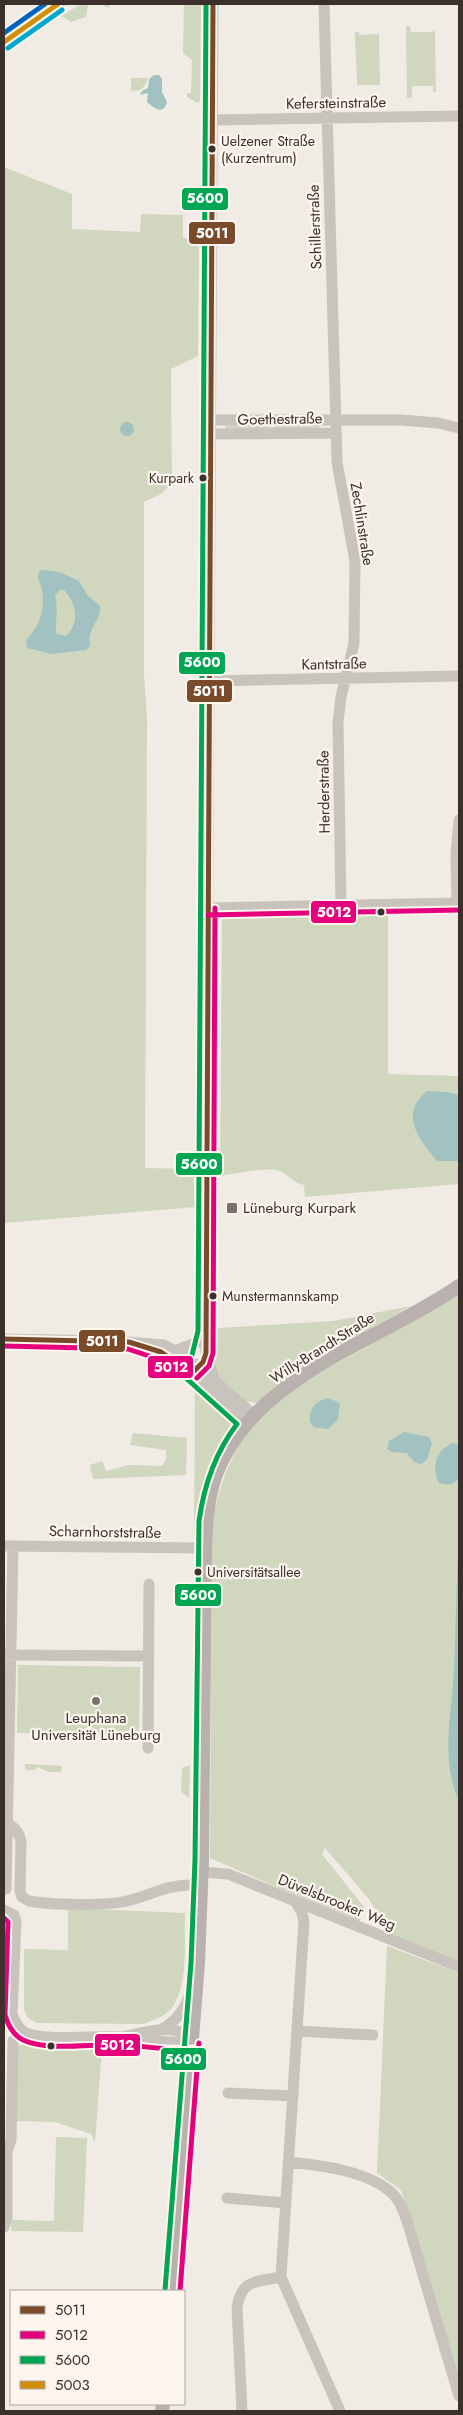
<svg xmlns="http://www.w3.org/2000/svg" width="463" height="2415" font-family="Jost,sans-serif">
<style>
.green{fill:#d1d6bf}
.water{fill:#a1c2c1;fill-rule:evenodd}
.lines{fill:none;stroke-linecap:round;stroke-linejoin:round}
.minor{stroke:#c9c3be;stroke-width:11}
.major{stroke:#b8b1ad;stroke-width:14}
.bus-1-casing{stroke:#fbf5ee;stroke-width:9}
.bus-2-casing{stroke:#fbf5ee;stroke-width:9}
.bus-3-casing{stroke:#fbf5ee;stroke-width:9}
.bus-4-casing{stroke:#fbf5ee;stroke-width:9}
.bus-5-casing{stroke:#fbf5ee;stroke-width:9}
.bus-6-casing{stroke:#fbf5ee;stroke-width:9}
.bus-1{stroke:#7a4b2a;stroke-width:5}
.bus-2{stroke:#e5007d;stroke-width:5}
.bus-3{stroke:#00a651;stroke-width:5}
.bus-4{stroke:#d18e09;stroke-width:5}
.bus-5{stroke:#00a9ce;stroke-width:5}
.bus-6{stroke:#0065bd;stroke-width:5}
.bus-dot{fill:#3b302b;stroke:#fbf5ee;stroke-width:2}
.poi-dot{fill:#7a716c;stroke:#fbf5ee;stroke-width:2}
.labels{text-anchor:middle;dominant-baseline:central;stroke-width:4.5;stroke-linejoin:round;paint-order:stroke}
.bus-label{font-size:14px;fill:#3b302b;stroke:#fbf5ee;text-anchor:start}
.street-label{font-size:15px;fill:#3b302b;stroke:#fbf5ee}
.poi-label{font-size:15px;fill:#3b302b;stroke:#fbf5ee;text-anchor:start}
.line-badge{stroke:#fbf5ee;stroke-width:2}
.badge-label{font-size:14px;text-anchor:middle;font-weight:bold;fill:#fff}
</style>
<rect width="100%" height="100%" fill="#f0ebe5"/>
<path class="green" d="M81,4h28v4l-7,-3 -14,-1 -2,13 -15,5 -10,-6z
M184,4h17l-1,96 -2,3 -11,-6v-4h4l1,-33 -9,-7z
M406,26h4l1,6h21l3,-2 1,62h-3v-6h-21v12h-5z
M355,32h4v3l20,-1 1,51h-23z
M131,78h17c-3,10 -9,15 -17,12z
M4,167l68,27v35l68,3 1,-18 42,1v23l16,1 -1,117 -27,13 1,114 -11,11 -17,8v172l3,43 -2,451 48,1 2,38 -191,16z
M226,424h94v5l-95,1z
M388,913v161l71,2v19l-12,-3 -11,69h23v23l-154,13 -1,-12c-14,-4 -13,-9 -24,-14 -11,-5 -47,3 -60,5l2,-260z
M459,1295v149l-13,1 -1,40 10,-2 4,-4v485l-71,-30 1,-5 -21,-31 -43,-50 -3,6 42,53 -5,16 -149,-65 2,-335c5,-29 14,-56 29,-81 28,-45 78,-68 122,-93 32,-18 64,-36 96,-54z
M411,1306l-114,66 -40,31 -15,-2 -26,-24 -6,-24 -1,-19 8,-6 116,-7z
M195,1386l34,31 4,10 -30,65 -9,47z
M133,1433l54,5 -1,37 -93,4 -3,-14 12,-4 4,10 23,-6 33,1 4,-7v-9l-36,-5z
M18,1665l122,2 -1,68 -122,-2z
M25,1764l37,2 -1,6h-12l-11,-5 -4,3h-9z
M190,1765l-1,33 -8,-6 1,-24z
M68,1908l117,5c-1,27 4,74 -14,96 -7,8 -18,11 -27,15l-108,-1 -9,-6 -3,-8v-60l44,1z
M387,1946l72,27v407l-58,-190 -24,-17z
M27,2043l75,4 -7,95 -4,-8 -36,-12 -40,-1 1,-69 3,-7z
M56,2137l31,1 -4,94 -72,-1 1,-11 42,1z"/>
<path class="water" d="M154,75h5l3,4v13l5,10c-4,14 -13,6 -20,0l1,-9 -8,2 2,-4 6,-3 1,-9z
M120 429a7 7 0 1 1 14 0a7 7 0 1 1-14 0Z
M44,570l16,2 19,9 9,15 12,10c1,16 -12,18 -10,40l-4,4 -34,4 -25,-6 -1,-8c15,-15 20,-33 15,-54 -2,-6 -5,-9 -1,-15zM60,590h4c12,13 17,32 2,46l-9,-2c-3,-7 2,-25 -2,-38z
M427,1091l20,1 12,3v66h-22c-19,-23 -38,-47 -10,-70z
M328,1398l12,5 -2,16 -10,10 -14,-2 -4,-5c-1,-14 6,-21 18,-24z
M404,1432l25,5 3,6 -5,17 -6,4 -7,-2 -7,-9 -15,-1 -5,-3 2,-8z
M452,1443l7,1v35c-5,6 -12,7 -20,4 -8,-15 -3,-33 13,-40z
M459,1520v282c-19,-43 -7,-88 -5,-133 2,-49 3,-99 5,-149z"/>
<g class="lines">
<path class="minor" d="M213,4l-8,1328 1,21 9,29
M324,4l13,458 18,99 -1,82 -13,54 -3,25 3,184
M213,120l246,-4
M211,420h190l37,3 21,5
M211,434l125,-1
M210,681l249,-5
M457,903l-1,-49 3,-34
M208,908l251,-5
M4,1339l110,2 50,4 24,13 66,57
M150,1348l22,10 10,7 65,58
M177,1350l21,-8 7,-10
M4,1546l201,2
M4,1655l145,1
M148,1748l1,-164
M4,1824c10,1 15,8 17,18l-1,49 2,6 7,4c22,4 77,5 98,0 23,-5 38,-16 63,-16
M202,1872l26,2 231,93
M6,1889l7,-343
M296,1902l6,11 2,9 -23,355 59,134
M4,1910l10,5 2,6 -4,93c4,10 7,17 17,20 23,7 68,1 94,3 23,1 46,8 69,5 -12,-22 -49,-9 -70,-5
M162,2029c18,-10 24,-23 31,-42
M297,2031l76,4
M228,2093l65,3
M289,2162c31,3 80,9 104,32 7,7 11,18 14,27l52,175
M227,2198l59,5
M4,2227l3,-9v-66l4,-12 2,-99 9,-10
M242,2411l-5,-103c4,-29 19,-26 44,-31"/>
<path class="major" d="M4,42l54,-38
M172,2291l26,-328 4,-103 3,-312c1,-23 2,-45 9,-68 35,-104 163,-137 245,-194
M162,2411l1,-7"/>
<defs>
<path id="bus-1" d="M4,1339l125,3 32,10 31,21
M192,1373l11,-11 3,-9 7,-1349"/>
<path id="bus-2" d="M208,915l251,-5
M4,1346l124,3 30,10 30,20
M197,1378l12,-12 4,-13 2,-445
M4,1918l4,4 -3,93c3,10 8,20 18,25 26,12 71,3 100,5 23,1 46,6 70,4
M180,2291l19,-248"/>
<path id="bus-3" d="M165,2290l26,-327 4,-103 4,-339c5,-36 16,-68 38,-97l-50,-45 -2,-6 5,-10 8,-32 8,-1327"/>
<path id="bus-4" d="M4,42l54,-38"/>
<path id="bus-5" d="M8,48l54,-38"/>
<path id="bus-6" d="M4,33l41,-29"/>
</defs>
<use href="#bus-1" class="bus-1-casing"/>
<use href="#bus-2" class="bus-2-casing"/>
<use href="#bus-3" class="bus-3-casing"/>
<use href="#bus-4" class="bus-4-casing"/>
<use href="#bus-5" class="bus-5-casing"/>
<use href="#bus-6" class="bus-6-casing"/>
<use href="#bus-1" class="bus-1"/>
<use href="#bus-2" class="bus-2"/>
<use href="#bus-3" class="bus-3"/>
<use href="#bus-4" class="bus-4"/>
<use href="#bus-5" class="bus-5"/>
<use href="#bus-6" class="bus-6"/>
</g>
<g class="bus-dot">
<circle cx="212" cy="149" r="4.5"/>
<circle cx="203" cy="478" r="4.5"/>
<circle cx="381" cy="912" r="4.5"/>
<circle cx="213" cy="1296" r="4.5"/>
<circle cx="198" cy="1572" r="4.5"/>
<circle cx="51" cy="2046" r="4.5"/>
</g>
<g class="poi-dot">
<rect x="226" y="1202" width="12" height="12" rx="2.5"/>
<circle cx="96" cy="1701" r="5"/>
</g>
<g class="labels">
<g class="bus-label">
<text x="221" y="141">Uelzener Straße<tspan x="221" dy="17">(Kurzentrum)</tspan></text>
<text x="194" y="478" text-anchor="end">Kurpark</text>
<text x="222" y="1296">Munstermannskamp</text>
<text x="207" y="1572">Universitätsallee</text>
</g>
<g class="street-label">
<text transform="translate(336 103) rotate(-1)">Kefersteinstraße</text>
<text transform="translate(315 227) rotate(-92)">Schillerstraße</text>
<text transform="translate(280 419) rotate(-1)">Goethestraße</text>
<text transform="translate(362 524) rotate(81)">Zechlinstraße</text>
<text transform="translate(334 664) rotate(-1)">Kantstraße</text>
<text transform="translate(324 792) rotate(-91)">Herderstraße</text>
<text transform="translate(322 1348) rotate(-32)">Willy-Brandt-Straße</text>
<text transform="translate(105 1532) rotate(1)">Scharnhorststraße</text>
<text transform="translate(337 1902) rotate(22)">Düvelsbrooker Weg</text>
</g>
<g class="poi-label">
<text x="243" y="1208">Lüneburg Kurpark</text>
<text x="96" y="1718" text-anchor="middle">Leuphana<tspan x="96" dy="17">Universität Lüneburg</tspan></text>
</g>
</g>
<g class="line-badge">
<rect x="181" y="187" width="48" height="24" rx="5" fill="#00a651"/>
<rect x="188" y="221" width="48" height="24" rx="5" fill="#7a4b2a"/>
<rect x="178" y="651" width="48" height="24" rx="5" fill="#00a651"/>
<rect x="186" y="679" width="47" height="24" rx="5" fill="#7a4b2a"/>
<rect x="310" y="900" width="47" height="24" rx="5" fill="#e5007d"/>
<rect x="175" y="1152" width="48" height="24" rx="5" fill="#00a651"/>
<rect x="78" y="1329" width="48" height="24" rx="5" fill="#7a4b2a"/>
<rect x="147" y="1355" width="47" height="24" rx="5" fill="#e5007d"/>
<rect x="174" y="1583" width="48" height="24" rx="5" fill="#00a651"/>
<rect x="94" y="2033" width="47" height="24" rx="5" fill="#e5007d"/>
<rect x="160" y="2047" width="47" height="24" rx="5" fill="#00a651"/>
</g>
<g class="badge-label">
<text x="205" y="203">5600</text>
<text x="212" y="238">5011</text>
<text x="202" y="667">5600</text>
<text x="209" y="696">5011</text>
<text x="334" y="917">5012</text>
<text x="199" y="1169">5600</text>
<text x="102" y="1346">5011</text>
<text x="171" y="1372">5012</text>
<text x="198" y="1600">5600</text>
<text x="117" y="2050">5012</text>
<text x="183" y="2064">5600</text>
</g>
<rect width="463" height="2415" fill="none" stroke="#3b302b" stroke-width="10"/>
<rect x="10" y="2290" width="175" height="115" fill="#fbf5ee" stroke="#aea6a0"/>
<rect x="20" y="2306" width="25" height="8" fill="#7a4b2a" stroke="#aea6a0"/>
<text x="55" y="2315" font-size="15" fill="#3b302b">5011</text>
<rect x="20" y="2331" width="25" height="8" fill="#e5007d" stroke="#aea6a0"/>
<text x="55" y="2340" font-size="15" fill="#3b302b">5012</text>
<rect x="20" y="2356" width="25" height="8" fill="#00a651" stroke="#aea6a0"/>
<text x="55" y="2365" font-size="15" fill="#3b302b">5600</text>
<rect x="20" y="2381" width="25" height="8" fill="#d18e09" stroke="#aea6a0"/>
<text x="55" y="2390" font-size="15" fill="#3b302b">5003</text>
</svg>
